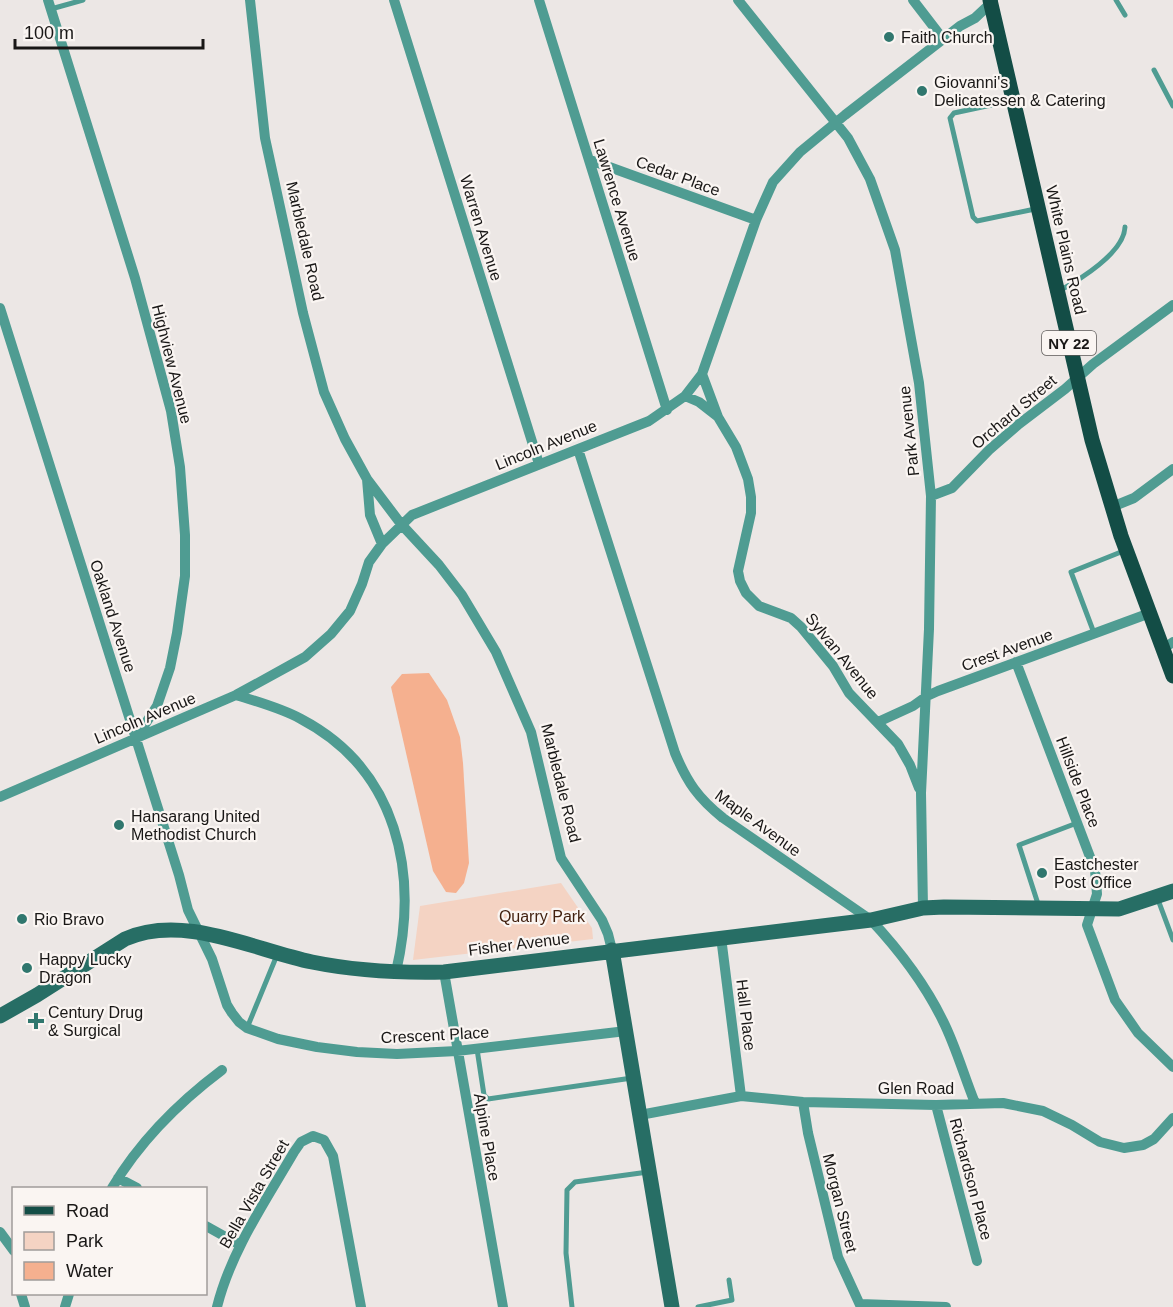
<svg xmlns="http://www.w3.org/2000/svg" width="1173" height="1307" font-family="Helvetica,sans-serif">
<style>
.green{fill:#f4d3c3}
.water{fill:#f5b08f}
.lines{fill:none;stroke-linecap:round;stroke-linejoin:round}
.lane{stroke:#4f9c92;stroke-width:5}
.street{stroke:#4f9c92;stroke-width:10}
.secondary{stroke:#276e65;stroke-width:15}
.primary{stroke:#134d46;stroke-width:15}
.poi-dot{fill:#30776e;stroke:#faf5f2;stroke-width:2}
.labels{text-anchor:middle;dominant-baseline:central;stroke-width:4.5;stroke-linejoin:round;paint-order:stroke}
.shield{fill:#faf5f2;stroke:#5c5a58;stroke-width:1.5}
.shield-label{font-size:15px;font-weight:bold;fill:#191716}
.poi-label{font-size:16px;fill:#191716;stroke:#faf5f2;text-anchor:start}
.street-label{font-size:16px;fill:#191716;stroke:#faf5f2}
.park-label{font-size:16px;fill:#401f0e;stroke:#faf5f2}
</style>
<rect width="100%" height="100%" fill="#ece7e5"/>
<path class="green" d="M561,883l31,45 1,11 -180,21 7,-54z"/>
<path class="water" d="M429,673l18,27 13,37 3,26 6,100 -5,20 -8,10 -10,-1 -13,-21 -42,-184 11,-13z"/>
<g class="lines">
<path class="lane" d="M1116,0l9,15
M51,9l32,-9
M1154,70l19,36
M1010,101l-56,12 -4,5 23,99 4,4 58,-12
M1059,291c20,-11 65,-38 66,-64
M1094,633l-23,-61 55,-22
M1157,897l16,43
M1039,907l-20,-62 58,-22
M247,1028l30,-73
M477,1049l7,46 4,4 144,-21
M572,1307l-6,-54 1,-63 8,-8 73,-10
M698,1307l34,-7 -3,-20"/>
<path class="street" d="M48,0l87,278 36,133 9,56 5,68v41l-8,57 -7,35 -13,38 -21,32
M250,0l15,138 38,175 21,79 21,47 22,40 3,36 12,29
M394,0l145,464
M539,0l128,410
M738,0l110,138 22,41 25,71 24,133 12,113 -2,133 -8,164 2,115
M913,0l30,39
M590,160l166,60
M0,308l179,567 9,35 24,49 15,46 5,8 7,9 8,6 31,11 39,8 40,5 40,2 60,-3 169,-20
M702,374l16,43 18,30 12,32 3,18v16l-13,58 2,10 6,12 13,13 32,12 10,9 32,39 16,27 49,51 12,21 9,23
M685,396l14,6 18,14
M578,449l97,304c12,29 23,45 48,65l148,102c28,30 54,64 72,101 13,26 21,55 32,82
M367,479l34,45 38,41 23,30 34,57 35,80 30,126 41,62 6,14 4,16
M931,496l21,-8 37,-38 30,-26 46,-35 28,-25 80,-59
M1112,507l22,-9 39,-29
M1163,649l10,-7
M1016,662l79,208 2,24 -10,31 28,75 23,33 35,34
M236,695c22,7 45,13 65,24 97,51 118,154 95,253
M878,722l35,-16 14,-10 11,-5 212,-78
M0,797l236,-102 69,-38 26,-23 19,-23 12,-27 7,-22 13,-18 30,-29 237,-94 36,-25 17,-22 54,-154 17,-38 27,-30 45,-37 115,-89 15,-8 18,-17
M721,937l20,159
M444,972l59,335
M803,1102l5,31 30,124 23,50
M936,1105l41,156
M640,1115l101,-19 62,6 133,3 67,-2 40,8 29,14 28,17 24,6 19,-3 11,-6 19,-21
M118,1178l19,10
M112,1188c28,-47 66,-85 110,-118
M206,1226l34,19
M0,1232l14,19
M21,1294l4,13
M860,1304l86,3
M65,1307l4,-13
M217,1307c14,-56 48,-105 77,-155l7,-10 12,-6 11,4 9,16 28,151"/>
<path class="secondary" d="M612,950l60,357
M0,1016l37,-21 88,-56c58,-26 129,11 187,23 44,9 88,11 132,10l427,-52 52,-12 21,-1 175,2 54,-18"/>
<path class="primary" d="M990,0l102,440 29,96 52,140"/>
</g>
<g class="poi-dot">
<circle cx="889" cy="37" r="6"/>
<circle cx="922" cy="91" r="6"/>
<circle cx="119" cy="825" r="6"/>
<circle cx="1042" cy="873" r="6"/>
<circle cx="22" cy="919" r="6"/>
<circle cx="27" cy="968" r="6"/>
<path d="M33 1012h6v6h6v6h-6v6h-6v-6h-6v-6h6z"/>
</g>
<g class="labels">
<rect class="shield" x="1042" y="331" width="54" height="24" rx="4.5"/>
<g class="shield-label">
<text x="1069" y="343">NY 22</text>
</g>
<g class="poi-label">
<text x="901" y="37">Faith Church</text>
<text x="934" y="82">Giovanni's<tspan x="934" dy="18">Delicatessen &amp; Catering</tspan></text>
<text x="131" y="816">Hansarang United<tspan x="131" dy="18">Methodist Church</tspan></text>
<text x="1054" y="864">Eastchester<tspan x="1054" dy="18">Post Office</tspan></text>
<text x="34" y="919">Rio Bravo</text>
<text x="39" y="959">Happy Lucky<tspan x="39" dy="18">Dragon</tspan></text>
<text x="48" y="1012">Century Drug<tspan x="48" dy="18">&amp; Surgical</tspan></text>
</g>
<g class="street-label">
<text transform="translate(678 176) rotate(20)">Cedar Place</text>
<text transform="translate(617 200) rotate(73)">Lawrence Avenue</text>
<text transform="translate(481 228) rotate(73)">Warren Avenue</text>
<text transform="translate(305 241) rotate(77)">Marbledale Road</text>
<text transform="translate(1066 250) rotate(77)">White Plains Road</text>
<text transform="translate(172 364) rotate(76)">Highview Avenue</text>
<text transform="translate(1014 412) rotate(-40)">Orchard Street</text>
<text transform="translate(909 431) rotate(-96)">Park Avenue</text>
<text transform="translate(546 445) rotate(-22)">Lincoln Avenue</text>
<text transform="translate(113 616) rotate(72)">Oakland Avenue</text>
<text transform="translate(1007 650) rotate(-20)">Crest Avenue</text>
<text transform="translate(842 656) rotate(51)">Sylvan Avenue</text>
<text transform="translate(145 718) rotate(-23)">Lincoln Avenue</text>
<text transform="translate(1078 782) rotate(69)">Hillside Place</text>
<text transform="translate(561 783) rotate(76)">Marbledale Road</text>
<text transform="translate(758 823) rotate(36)">Maple Avenue</text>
<text transform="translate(519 944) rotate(-7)">Fisher Avenue</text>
<text transform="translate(746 1015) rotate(83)">Hall Place</text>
<text transform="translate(435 1035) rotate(-3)">Crescent Place</text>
<text x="916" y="1088">Glen Road</text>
<text transform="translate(487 1137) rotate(80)">Alpine Place</text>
<text transform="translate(971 1179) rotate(75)">Richardson Place</text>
<text transform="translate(254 1194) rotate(-60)">Bella Vista Street</text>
<text transform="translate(840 1203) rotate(76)">Morgan Street</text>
</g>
<g class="park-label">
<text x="542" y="916">Quarry Park</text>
</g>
</g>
<rect x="12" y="1187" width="195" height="108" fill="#faf5f2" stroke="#a09c9a" stroke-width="1.5"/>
<rect x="24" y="1206" width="30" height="9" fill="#134d46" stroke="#a09c9a" stroke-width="1.5"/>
<text x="66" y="1217" font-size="18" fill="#191716">Road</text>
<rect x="24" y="1232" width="30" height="18" fill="#f4d3c3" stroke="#a09c9a" stroke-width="1.5"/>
<text x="66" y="1247" font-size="18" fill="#191716">Park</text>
<rect x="24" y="1262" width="30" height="18" fill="#f5b08f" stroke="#a09c9a" stroke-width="1.5"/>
<text x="66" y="1277" font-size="18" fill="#191716">Water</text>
<path d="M15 39v9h188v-9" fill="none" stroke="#191716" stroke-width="3"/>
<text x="24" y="39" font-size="18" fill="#191716" stroke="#faf5f2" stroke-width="4.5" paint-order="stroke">100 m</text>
</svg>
